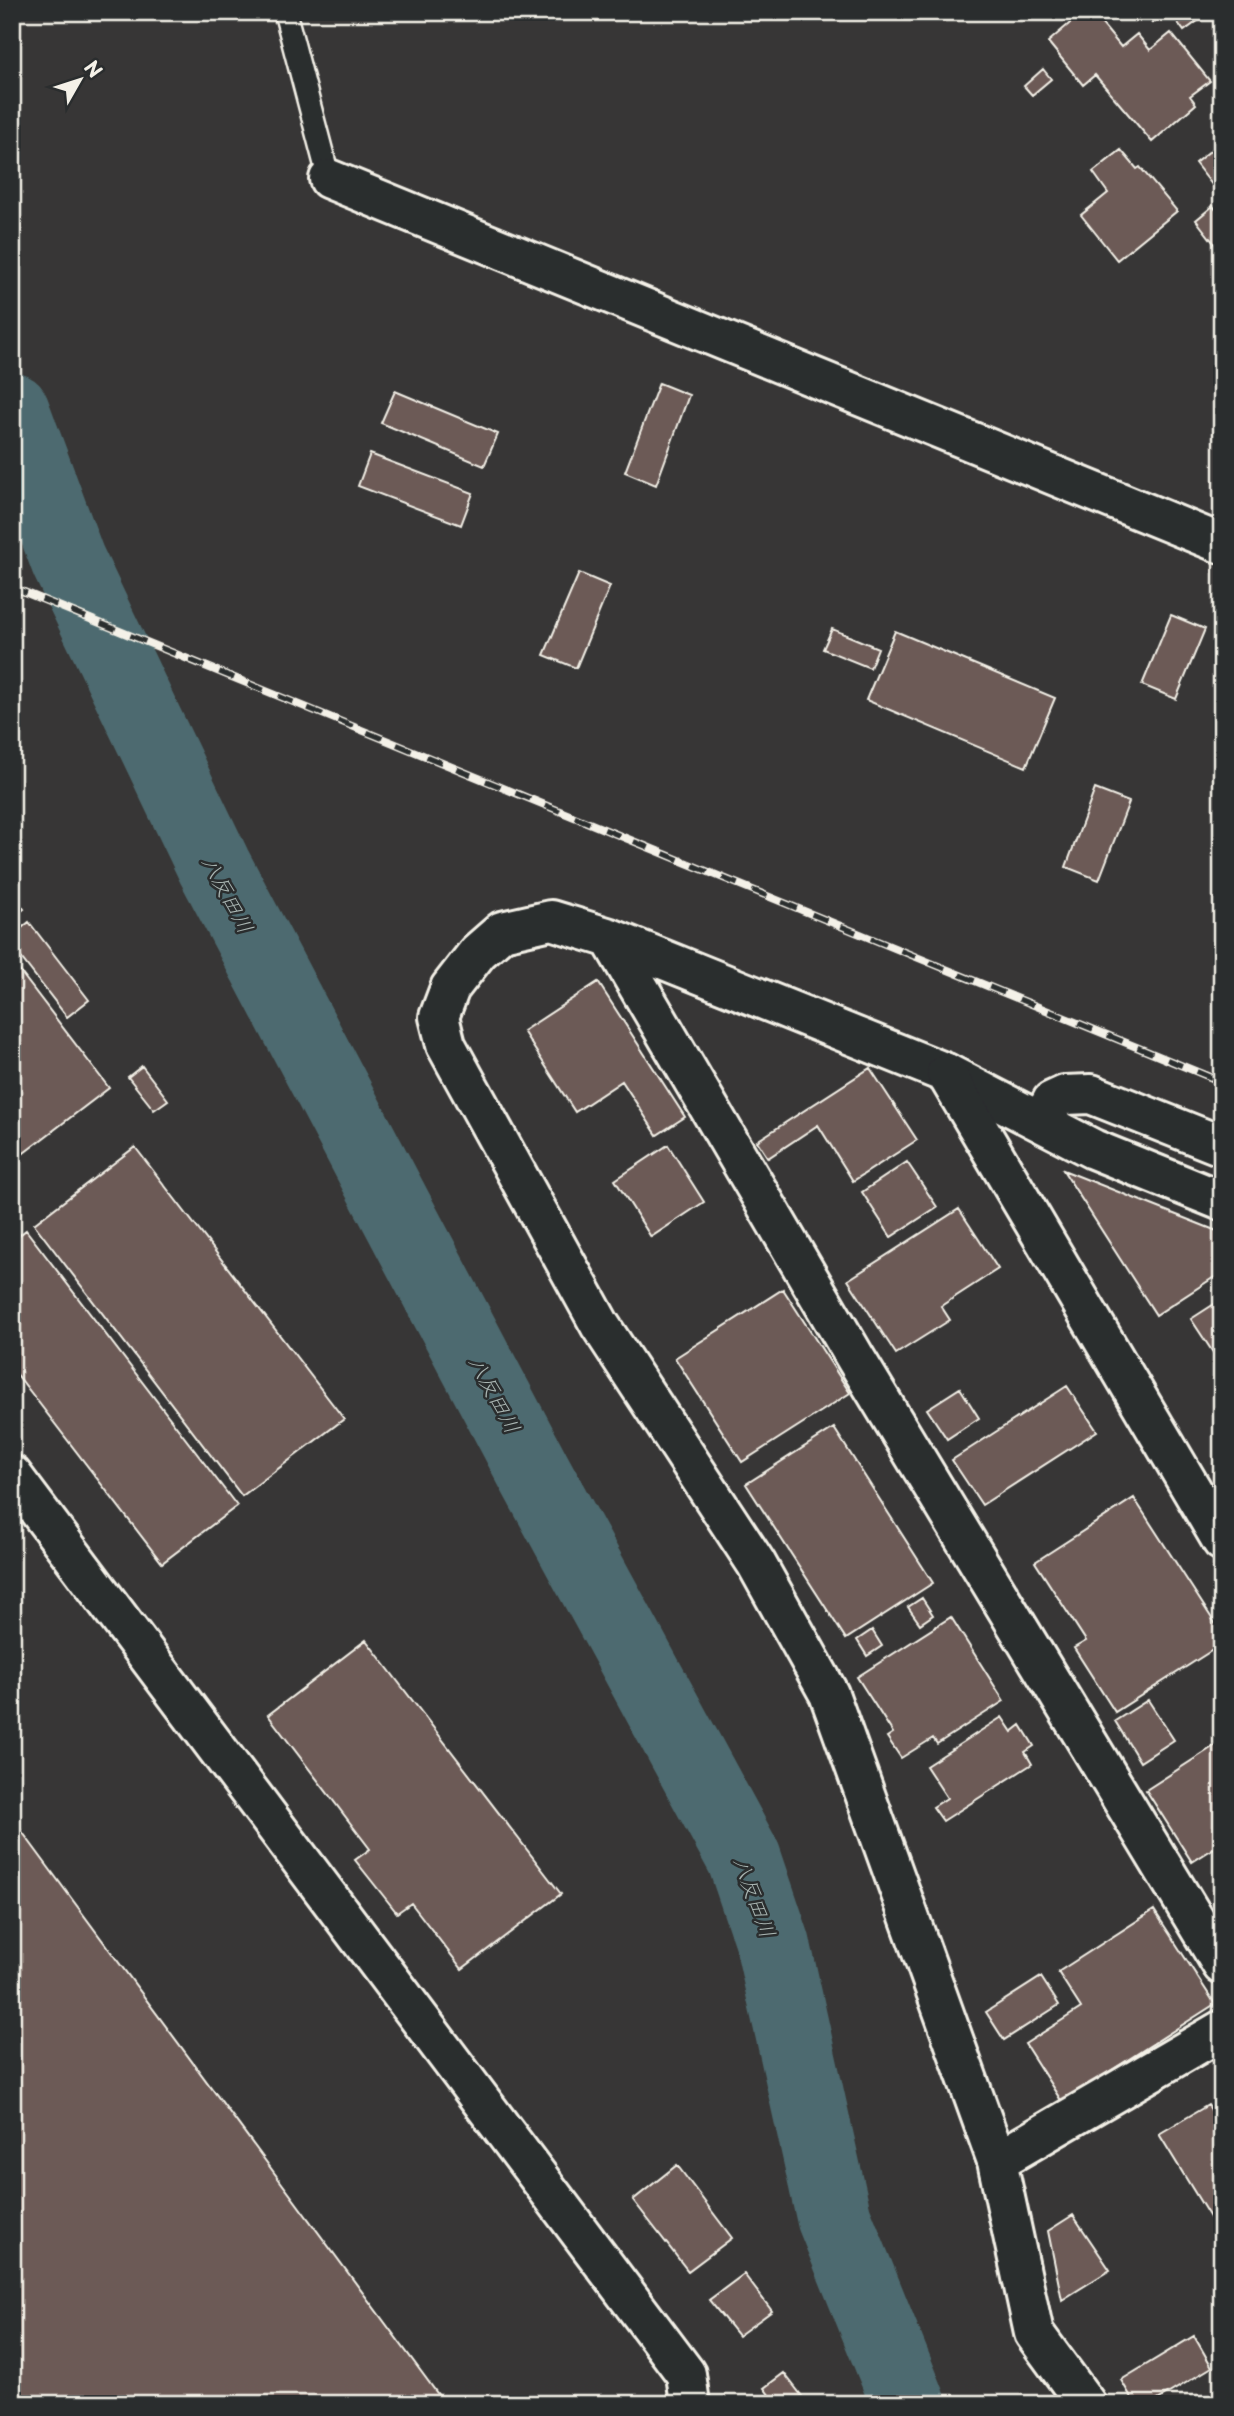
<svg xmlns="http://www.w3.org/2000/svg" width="1234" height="2416" font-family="'Playpen Sans','Klee One',sans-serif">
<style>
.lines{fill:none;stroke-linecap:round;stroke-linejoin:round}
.river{stroke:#4d6b6f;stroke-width:75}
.building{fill:#6c5a57;stroke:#f4f1e8;stroke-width:2}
.service-casing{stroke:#f4f1e8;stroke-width:26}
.minor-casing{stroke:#f4f1e8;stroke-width:44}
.tertiary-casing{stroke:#f4f1e8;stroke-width:44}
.service{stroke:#2a2d2e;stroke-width:21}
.minor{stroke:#2a2d2e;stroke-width:38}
.tertiary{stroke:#2a2d2e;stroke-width:38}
.rail-casing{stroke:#f4f1e8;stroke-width:8}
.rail{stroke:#2a2d2e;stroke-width:5;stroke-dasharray:16;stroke-linecap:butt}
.labels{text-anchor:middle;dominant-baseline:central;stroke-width:5;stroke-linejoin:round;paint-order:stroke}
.water-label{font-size:21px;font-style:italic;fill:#a9b5b2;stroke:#2a2d2e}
</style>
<rect width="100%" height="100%" fill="#373636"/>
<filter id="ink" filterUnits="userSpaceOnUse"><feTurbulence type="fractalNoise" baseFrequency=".0143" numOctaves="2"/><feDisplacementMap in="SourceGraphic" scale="14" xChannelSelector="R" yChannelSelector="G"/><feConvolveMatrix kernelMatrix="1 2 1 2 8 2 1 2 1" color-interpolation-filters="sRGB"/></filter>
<g filter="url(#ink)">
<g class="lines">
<path class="river" d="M12,410l56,151 146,305 321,608 209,384 29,86 61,274 75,186"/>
</g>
<path class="building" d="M1083,12h9l29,35 16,-13 13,16 21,-17 39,48 -20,15 6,8 -44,38 -57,-67 -12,10 -35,-43z
M1143,12h16l3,3 -10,8z
M1170,12h23l6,8 -15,11z
M1043,69l8,10 -19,16 -8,-9z
M1220,143l2,3v34l-9,6 -18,-23z
M1121,150l16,19 3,-2 37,44 -60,49 -36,-45 27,-22 -15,-21z
M1213,206l9,11v26l-5,4 -21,-27z
M659,383l30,12 -33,90 -31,-13z
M395,391l103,43 -14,32 -103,-43z
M370,454l103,39 -12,32 -103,-39z
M579,573l31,13 -34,82 -32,-13z
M1171,615l34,14 -29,70 -34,-14z
M832,629l46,19 -8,20 -47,-19z
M895,631l160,67 -29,69 -160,-67z
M1095,789l34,13 -30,78 -33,-13z
M12,893l12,16 -12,9z
M29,922l60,78 -22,17 -55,-71v-10z
M12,961l97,127 -97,74z
M598,982l87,135 -28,18 -35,-54 -47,31 -52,-81z
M142,1066l26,34 -14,10 -26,-33z
M870,1068l47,72 -64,41 -35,-56 -50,33 -11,-17z
M668,1145l36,57 -53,35 -36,-57z
M135,1147l209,272 -102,77 -208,-272z
M907,1162l30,45 -46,30 -29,-45z
M1063,1170l159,63v39l-66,43z
M959,1209l39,60 -57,37 9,14 -54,34 -48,-74z
M26,1230l211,276 -75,57 -150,-195v-127z
M783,1289l67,104 -108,69 -67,-104z
M1222,1299v59l-4,2 -27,-41z
M1067,1386l30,45 -115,74 -30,-45z
M960,1388l19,30 -32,21 -20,-30z
M834,1428l99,155 -87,56 -100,-155z
M1134,1498l88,136v10l-107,68 -41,-64 12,-7 -51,-79z
M922,1598l11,17 -13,9 -12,-17z
M951,1617l53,84 -67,43 -4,-6 -32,20 -14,-21 6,-4 -36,-56z
M872,1630l10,16 -15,10 -10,-16z
M366,1640l195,254 -99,75 -51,-66 -14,10 -42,-53 15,-11 -102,-134z
M1148,1700l26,40 -34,22 -25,-41z
M1002,1717l10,15 9,-7 13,21 -9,6 7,12 -89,57 -10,-14 14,-9 -21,-32z
M1222,1741v102l-30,19 -46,-72z
M12,1818l433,586h-433z
M1154,1910l61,94 -153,98 -37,-58 56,-36 -23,-36z
M1041,1977l18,28 -55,35 -18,-28z
M1208,2105l14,22v110l-63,-103z
M677,2165l55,73 -44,33 -55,-71z
M1073,2215l37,55 -48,30 -14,-69z
M744,2274l28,37 -34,25 -29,-36z
M1194,2336l18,31 -61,37h-16l-14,-24z
M784,2373l24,31h-32l-12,-16z"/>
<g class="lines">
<defs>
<path id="service" d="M285,12l44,167"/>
<path id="minor" d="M329,179l893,365
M610,938l246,421 366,606
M1041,1122l11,-21 13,-6 26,-1 131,52
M12,1475l674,899 4,30
M997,2161l225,-131
M1086,2404l-52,-71 -37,-172 -168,-467 -73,-131 -156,-238 -154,-280 -7,-28 11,-29 28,-36 24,-21 49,-11 59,18 336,135 147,76 129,52"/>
<path id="tertiary" d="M946,1073l276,468"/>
</defs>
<use href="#service" class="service-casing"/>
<use href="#minor" class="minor-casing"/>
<use href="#tertiary" class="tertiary-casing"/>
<use href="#service" class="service"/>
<use href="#minor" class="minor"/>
<use href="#tertiary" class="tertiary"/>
<defs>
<path id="rail" d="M12,587l1210,495"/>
</defs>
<use href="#rail" class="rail-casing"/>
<use href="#rail" class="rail"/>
</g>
</g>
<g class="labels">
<g class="water-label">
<text transform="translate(229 894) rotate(62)">八反田川</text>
<text transform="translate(496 1394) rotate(62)">八反田川</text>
<text transform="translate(756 1897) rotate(70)">八反田川</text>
</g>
</g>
<rect width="1234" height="2416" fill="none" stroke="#2a2d2e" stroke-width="42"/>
<rect x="21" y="21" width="1192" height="2374" fill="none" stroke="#f4f1e8" stroke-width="2.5" filter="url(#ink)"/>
<g transform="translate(80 80) rotate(51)" stroke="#2a2d2e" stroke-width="5" paint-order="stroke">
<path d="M0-5L12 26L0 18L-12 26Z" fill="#f4f1e8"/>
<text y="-10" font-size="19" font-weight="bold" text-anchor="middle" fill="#f4f1e8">N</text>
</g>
</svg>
